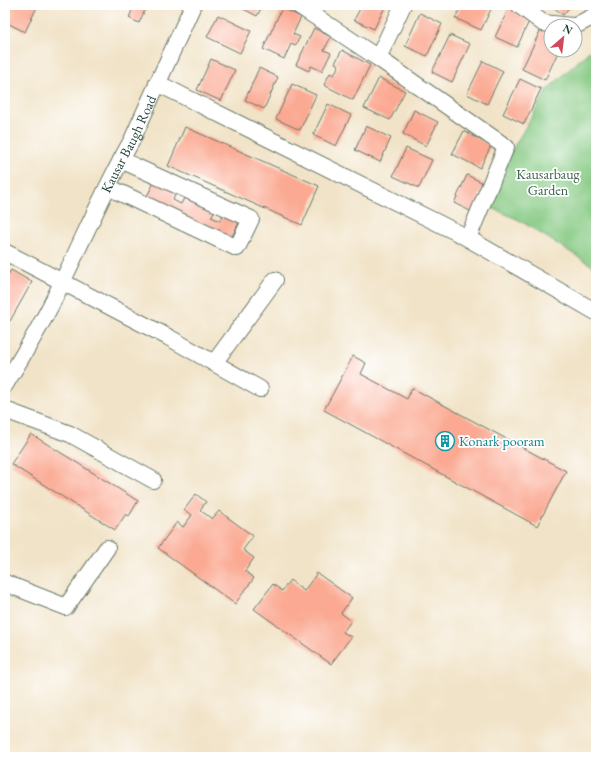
<svg xmlns="http://www.w3.org/2000/svg" width="601" height="762" font-family="'EB Garamond',serif">
<style>
.green{fill:#85c982;stroke:#52835b}
.building{fill:#fba992}
.lines{fill:none;stroke-linecap:round;stroke-linejoin:round}
.minor-casing{stroke:#687767;stroke-width:18}
.minor{stroke:#fff;stroke-width:16}
.labels{text-anchor:middle;dominant-baseline:central;stroke-width:3.5;stroke-linejoin:round;paint-order:stroke}
.street-label{font-size:14px;fill:#1f3d34;stroke:#fff}
.park-label{font-size:14px;fill:#386048;stroke:#fff}
.culture-label{font-size:14px;fill:#0d838f;stroke:#fff;text-anchor:start}
</style>
<rect width="100%" height="100%" fill="#fff"/>
<filter id="ink" filterUnits="userSpaceOnUse"><feTurbulence type="fractalNoise" baseFrequency=".025" numOctaves="2"/><feDisplacementMap in="SourceGraphic" scale="8" xChannelSelector="R" yChannelSelector="G"/><feConvolveMatrix kernelMatrix="1 2 1 2 8 2 1 2 1" color-interpolation-filters="sRGB"/></filter>
<filter id="wash" filterUnits="userSpaceOnUse"><feTurbulence type="fractalNoise" baseFrequency=".012" numOctaves="4" result="noise"/><feDisplacementMap in="SourceGraphic" scale="16" xChannelSelector="R" yChannelSelector="G"/><feGaussianBlur stdDeviation="0.9" result="paint"/><feColorMatrix in="noise" values="0 0 0 0 0 0 0 0 0 0 0 0 0 0 0 0 0 1.4 0 .05"/><feComposite in="paint" operator="in"/></filter>
<g filter="url(#wash)">
<rect width="100%" height="100%" fill="#f1e3c7"/>
<path class="green" d="M596,45v223l-77,-48 -38,-17 67,-114z"/>
<g id="blocks">
<path class="building" d="M5,5h33l-13,27 -20,-10z
M134,5h13l-8,18 -10,-5z
M236,5h27l-6,11z
M362,5h24l-12,24 -20,-9z
M462,5h31l-12,25 -26,-12z
M551,5h20l-8,10z
M510,6l21,11 -14,30 -22,-10z
M282,8l19,9 -8,17 7,3 -5,9 -4,-2 -7,15 -21,-10z
M420,13l22,11 -15,32 -22,-10z
M218,15l33,16 -11,22 -33,-16z
M543,25l8,4v21h8l-14,30 -23,-11z
M314,28l17,9 -7,13 7,3 -9,18 -11,-5 -2,5 -13,-6z
M450,35l20,9 -18,38 -20,-10z
M342,50l28,15 -17,35 -29,-15 6,-12 4,2 5,-10 -4,-2z
M211,59l24,11 -14,31 -24,-11z
M483,61l20,10 -16,33 -20,-10z
M259,68l19,9 -14,32 -19,-9z
M379,78l26,13 -15,29 -26,-12z
M520,79l21,10 -17,35 -21,-10z
M292,84l24,11 -16,35 -24,-11z
M328,104l23,11 -15,31 -23,-11z
M414,110l24,12 -12,24 -23,-12z
M366,126l25,12 -11,24 -25,-12z
M185,127l134,59 -17,39 -134,-59z
M464,131l27,15 -11,22 -28,-14z
M406,148l26,12 -13,28 -26,-12z
M467,175l18,9 -13,28 -18,-9z
M157,177l21,11 -5,12 8,4 6,-12 30,15 -6,10 9,4 5,-10 16,8 -11,21 -84,-42z
M11,270l21,12 -22,39 -5,-3v-38z
M353,356l13,7 -5,11 46,25 5,-11 154,83 -29,55 -213,-116z
M31,434l107,67 -9,15 -3,-2 -11,16 -104,-66z
M196,494l10,8 -6,8 12,9 7,-8 34,25 -10,14 11,8 -9,13 9,7 -19,26 -77,-56 19,-26 6,5 9,-12 -8,-5z
M317,573l35,25 -11,15 10,8 -8,11 8,5 -20,27 -77,-55 19,-25 9,7 8,-11 14,11z"/>
</g>
</g>
<g filter="url(#ink)">
<use href="#blocks" fill-opacity="0" stroke="#687767" stroke-width="1"/>
<g class="lines">
<defs>
<g id="minor">
<path d="M298,5l80,53 128,89 -38,91"/>
<path d="M519,5l24,18 29,3"/>
<path d="M575,26l21,-11"/>
<path d="M378,58l25,-53"/>
<path d="M157,83l305,152 134,77"/>
<path d="M108,187l129,61 14,-29 -130,-59"/>
<path d="M5,252l163,85 92,52"/>
<path d="M214,363l61,-83"/>
<path id="s1" d="M5,385c16,-27 33,-54 47,-82 27,-54 50,-110 80,-163l61,-135"/>
<path d="M5,410l65,24 83,46"/>
<path d="M5,583l61,24 41,-59"/>
</g>
</defs>
<use href="#minor" class="minor-casing"/>
<use href="#minor" class="minor"/>
</g>
</g>
<defs>
<symbol id="building-ring" viewBox="-11 -11 22 22"><circle r="9.5" fill="#fff" stroke="#0f9aa8" stroke-width="1.5"/><path d="M-4-6H4V6H1V3H-1V6H-4ZM-2.5-4.3h1.7v1.8h-1.7ZM.8-4.3h1.7v1.8H.8ZM-2.5-1h1.7V.8h-1.7ZM.8-1h1.7V.8H.8Z" fill="#0f9aa8"/></symbol>
</defs>
<g fill-rule="evenodd">
<use href="#building-ring" x="434" y="430" width="22" height="22"/>
</g>
<g class="labels">
<g class="street-label">
<text stroke="none"><textPath href="#s1" startOffset="271">Kausar Baugh Road</textPath></text>
</g>
<g class="park-label">
<text x="548" y="174">Kausarbaug<tspan x="548" dy="16">Garden</tspan></text>
</g>
<g class="culture-label">
<text x="459" y="441">Konark pooram</text>
</g>
</g>
<rect width="601" height="762" fill="none" stroke="#fff" stroke-width="20"/>
<g transform="translate(563 38) rotate(28)"><circle r="19" fill="#ffffff" stroke="#a5b1ae"/>
<path d="M0-3L7 15L0 10L-7 15Z" fill="#d1495b"/>
<text y="-6" font-size="11" font-weight="bold" text-anchor="middle" fill="#1f3d34">N</text>
</g>
</svg>
